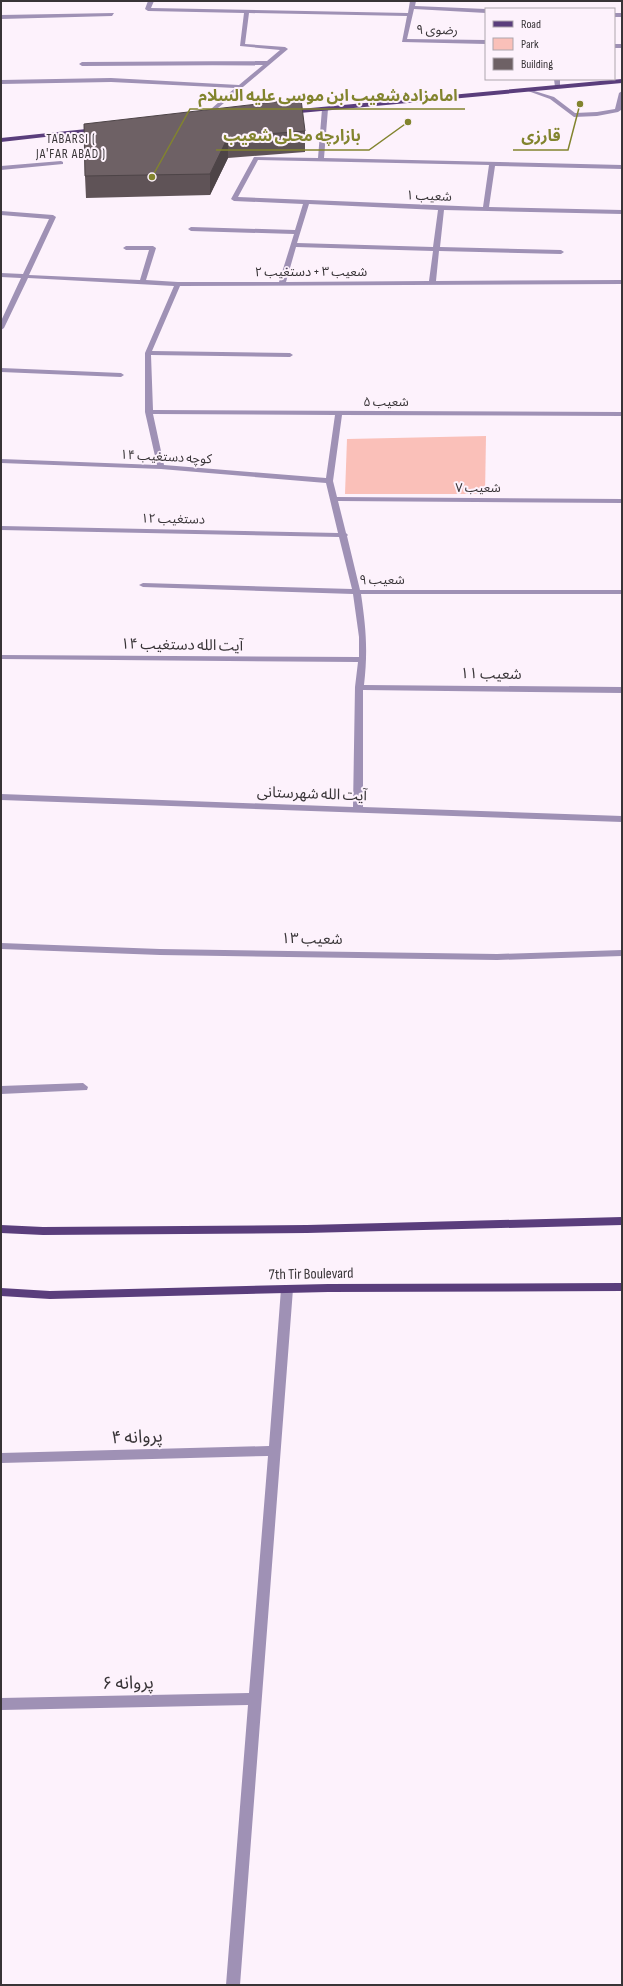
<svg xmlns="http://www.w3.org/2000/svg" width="623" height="1986" font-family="'Sofia Sans Condensed','Noto Sans Arabic',sans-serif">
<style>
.green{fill:#fac0b9}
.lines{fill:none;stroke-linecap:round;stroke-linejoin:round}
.minor{fill:#9f91b5;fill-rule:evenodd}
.major{fill:#5a3e7c;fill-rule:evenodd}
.wall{fill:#5f5357}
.shaded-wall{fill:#4d4447}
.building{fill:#6e6165;stroke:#4d4447}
.labels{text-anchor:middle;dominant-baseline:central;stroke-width:4;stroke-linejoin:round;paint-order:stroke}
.far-street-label{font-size:13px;fill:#383437;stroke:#fdf2fc}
.far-neighbourhood-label{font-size:13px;letter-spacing:1px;fill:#383437;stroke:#fdf2fc}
.street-label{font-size:15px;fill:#383437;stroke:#fdf2fc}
.near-street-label{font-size:18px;fill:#383437;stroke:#fdf2fc}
.leader{fill:none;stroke:#82842e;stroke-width:1.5}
.callout-dot{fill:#82842e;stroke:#fdf2fc;stroke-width:1.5}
.callout-label{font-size:16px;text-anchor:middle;font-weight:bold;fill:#82842e;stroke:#fdf2fc;stroke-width:4;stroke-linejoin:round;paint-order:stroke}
</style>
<rect width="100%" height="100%" fill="#fdf2fc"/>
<path class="green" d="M486,436l-1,58h-140l2,-55z"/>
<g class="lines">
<path class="minor" d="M148,1h6l-3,7 257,5 2,-12h6l-1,5 71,3v4l-72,-4 -7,30 79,1v4l-84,-2 5,-26 -158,-3 -4,31 40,3 3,2 -83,70 -2,-1v-2l32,-28 -124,-6 -110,2v-4l110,-2 128,7 24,-20 -181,1 -3,-2 3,-2 185,-1 13,-11 -40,-4 4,-33 -96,-2 -3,-2z
M114,13l-2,3 -111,3v-4z
M614,13h8v4h-8z
M614,44h8v4h-8z
M554,79h6v9l-5,-1z
M528,89l26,8 21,16 22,-1 18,-3 4,-16 3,-2 -1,19 -3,2 -21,4 -23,1 -24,-18 -22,-8z
M325,107l3,2 -4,49 298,7v4l-127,-3 -6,41 133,3v4l-178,-4 -4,37 121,3 3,2 -3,2 -122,-3 -3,30 186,-1v4l-442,2 -28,65 138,2 3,2 -3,2 -139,-2 2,55 469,2v4l-280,-1 -9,66 4,16 285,2v4l-284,-2 8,32 2,2 -1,1 13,54h262v4h-261c5,34 7,57 3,91l258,2v6l-259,-3v117l259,9v6l-621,-22v-6l352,13 2,-120 3,-25 -357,-3v-4l358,2v-20l-6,-43 -210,-7 -4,-2 4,-2 209,6 -13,-52 -338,-7v-4l337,7 -12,-50 -165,-14 -160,-6v-4l156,6 -12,-53v-59l29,-67 -146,-8 -24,50 -3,2v-9l20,-43 -20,-1v-4l22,1 26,-55 -48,-4v-4l52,4 3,2 -27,58 111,5 9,-30h-23l-3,-2 3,-2h27l3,2 -10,32 32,2h101l15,-48 -103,-3 -3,-2 3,-2 104,3 8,-26 -69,-3 -3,-2 23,-42 64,1 4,-49zM258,160l231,5 -6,42 -245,-10zM309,204l129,6 -5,37 -136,-4zM296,247l137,4 -4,30 -143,1zM153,414l182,1 -9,63 -162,-13z
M61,161l2,1v2l-62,6v-4z
M1,368l120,5 3,2 -3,2 -120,-5z
M1,943l159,6 337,5 125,-4v6l-125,4 -337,-5 -159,-6z
M83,1083l5,4 -1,3 -86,4v-8z
M287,1285l4,1 2,3 -53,696h-14l22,-280 -247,5v-12l248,-5 19,-237 -267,7v-10l268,-7 12,-157 2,-3z"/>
<path class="major" d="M622,79v4l-333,31 -3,-2 3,-2z
M96,128l3,2 -1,1 -97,11v-4z
M622,1217v8l-315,8 -264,2 -42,-2v-8l42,2 264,-2z
M622,1283v8l-294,1 -278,7 -49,-3v-8l49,3 278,-7z"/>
</g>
<path class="wall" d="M84,124l221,7v21l-77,6 -18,37 -124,3 -1,-22z"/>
<path class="shaded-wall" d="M228,137v21l-18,37v-21z"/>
<path class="building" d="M301,99l4,32 -77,6 -18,37 -125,2 -1,-52z"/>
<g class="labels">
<g class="far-street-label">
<text transform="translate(437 30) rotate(1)">رضوی ۹</text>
<text transform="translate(429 196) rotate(2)">شعیب ۱</text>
<text x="311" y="272">شعیب ۳ + دستغیب ۲</text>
<text x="386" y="402">شعیب ۵</text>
<text transform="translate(166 457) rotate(3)">کوچه دستغیب ۱۴</text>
<text x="478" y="488">شعیب ۷</text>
<text transform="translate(173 519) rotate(1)">دستغیب ۱۲</text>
<text x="382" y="580">شعیب ۹</text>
</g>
<g class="far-neighbourhood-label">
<text x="71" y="139">TABARSI (<tspan x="71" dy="15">JA'FAR ABAD )</tspan></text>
</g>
<g class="street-label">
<text transform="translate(182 645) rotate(1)">آیت الله دستغیب ۱۴</text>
<text transform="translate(491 674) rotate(1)">شعیب ۱۱</text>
<text transform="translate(312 794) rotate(2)">آیت الله شهرستانی</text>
<text transform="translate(312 939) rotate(1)">شعیب ۱۳</text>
<text transform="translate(311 1274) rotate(-1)">7th Tir Boulevard</text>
</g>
<g class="near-street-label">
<text transform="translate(137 1437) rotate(-2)">پروانه ۴</text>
<text transform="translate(128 1683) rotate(-1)">پروانه ۶</text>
</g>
</g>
<path class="leader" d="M152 177L190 109H465M580 104L568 150H513M408 122L369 150H216"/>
<g class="callout-dot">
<circle cx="152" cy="177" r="4"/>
<circle cx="580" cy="104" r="4"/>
<circle cx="408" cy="122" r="4"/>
</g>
<g class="callout-label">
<text x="328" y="101">امامزاده شعیب ابن موسی علیه السلام</text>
<text x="541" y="141">قارزی</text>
<text x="292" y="141">بازارچه محلی شعیب</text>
</g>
<rect width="623" height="1986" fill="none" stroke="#383437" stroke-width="4"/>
<rect x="485" y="8" width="130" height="72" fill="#fdf2fc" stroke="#aea6ad"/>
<rect x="493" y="21" width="20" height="6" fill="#5a3e7c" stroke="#aea6ad"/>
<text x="521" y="28" font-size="12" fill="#383437">Road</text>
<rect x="493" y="38" width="20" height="12" fill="#fac0b9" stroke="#aea6ad"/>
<text x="521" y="48" font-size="12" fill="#383437">Park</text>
<rect x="493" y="58" width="20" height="12" fill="#6e6165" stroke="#aea6ad"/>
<text x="521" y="68" font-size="12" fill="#383437">Building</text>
</svg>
